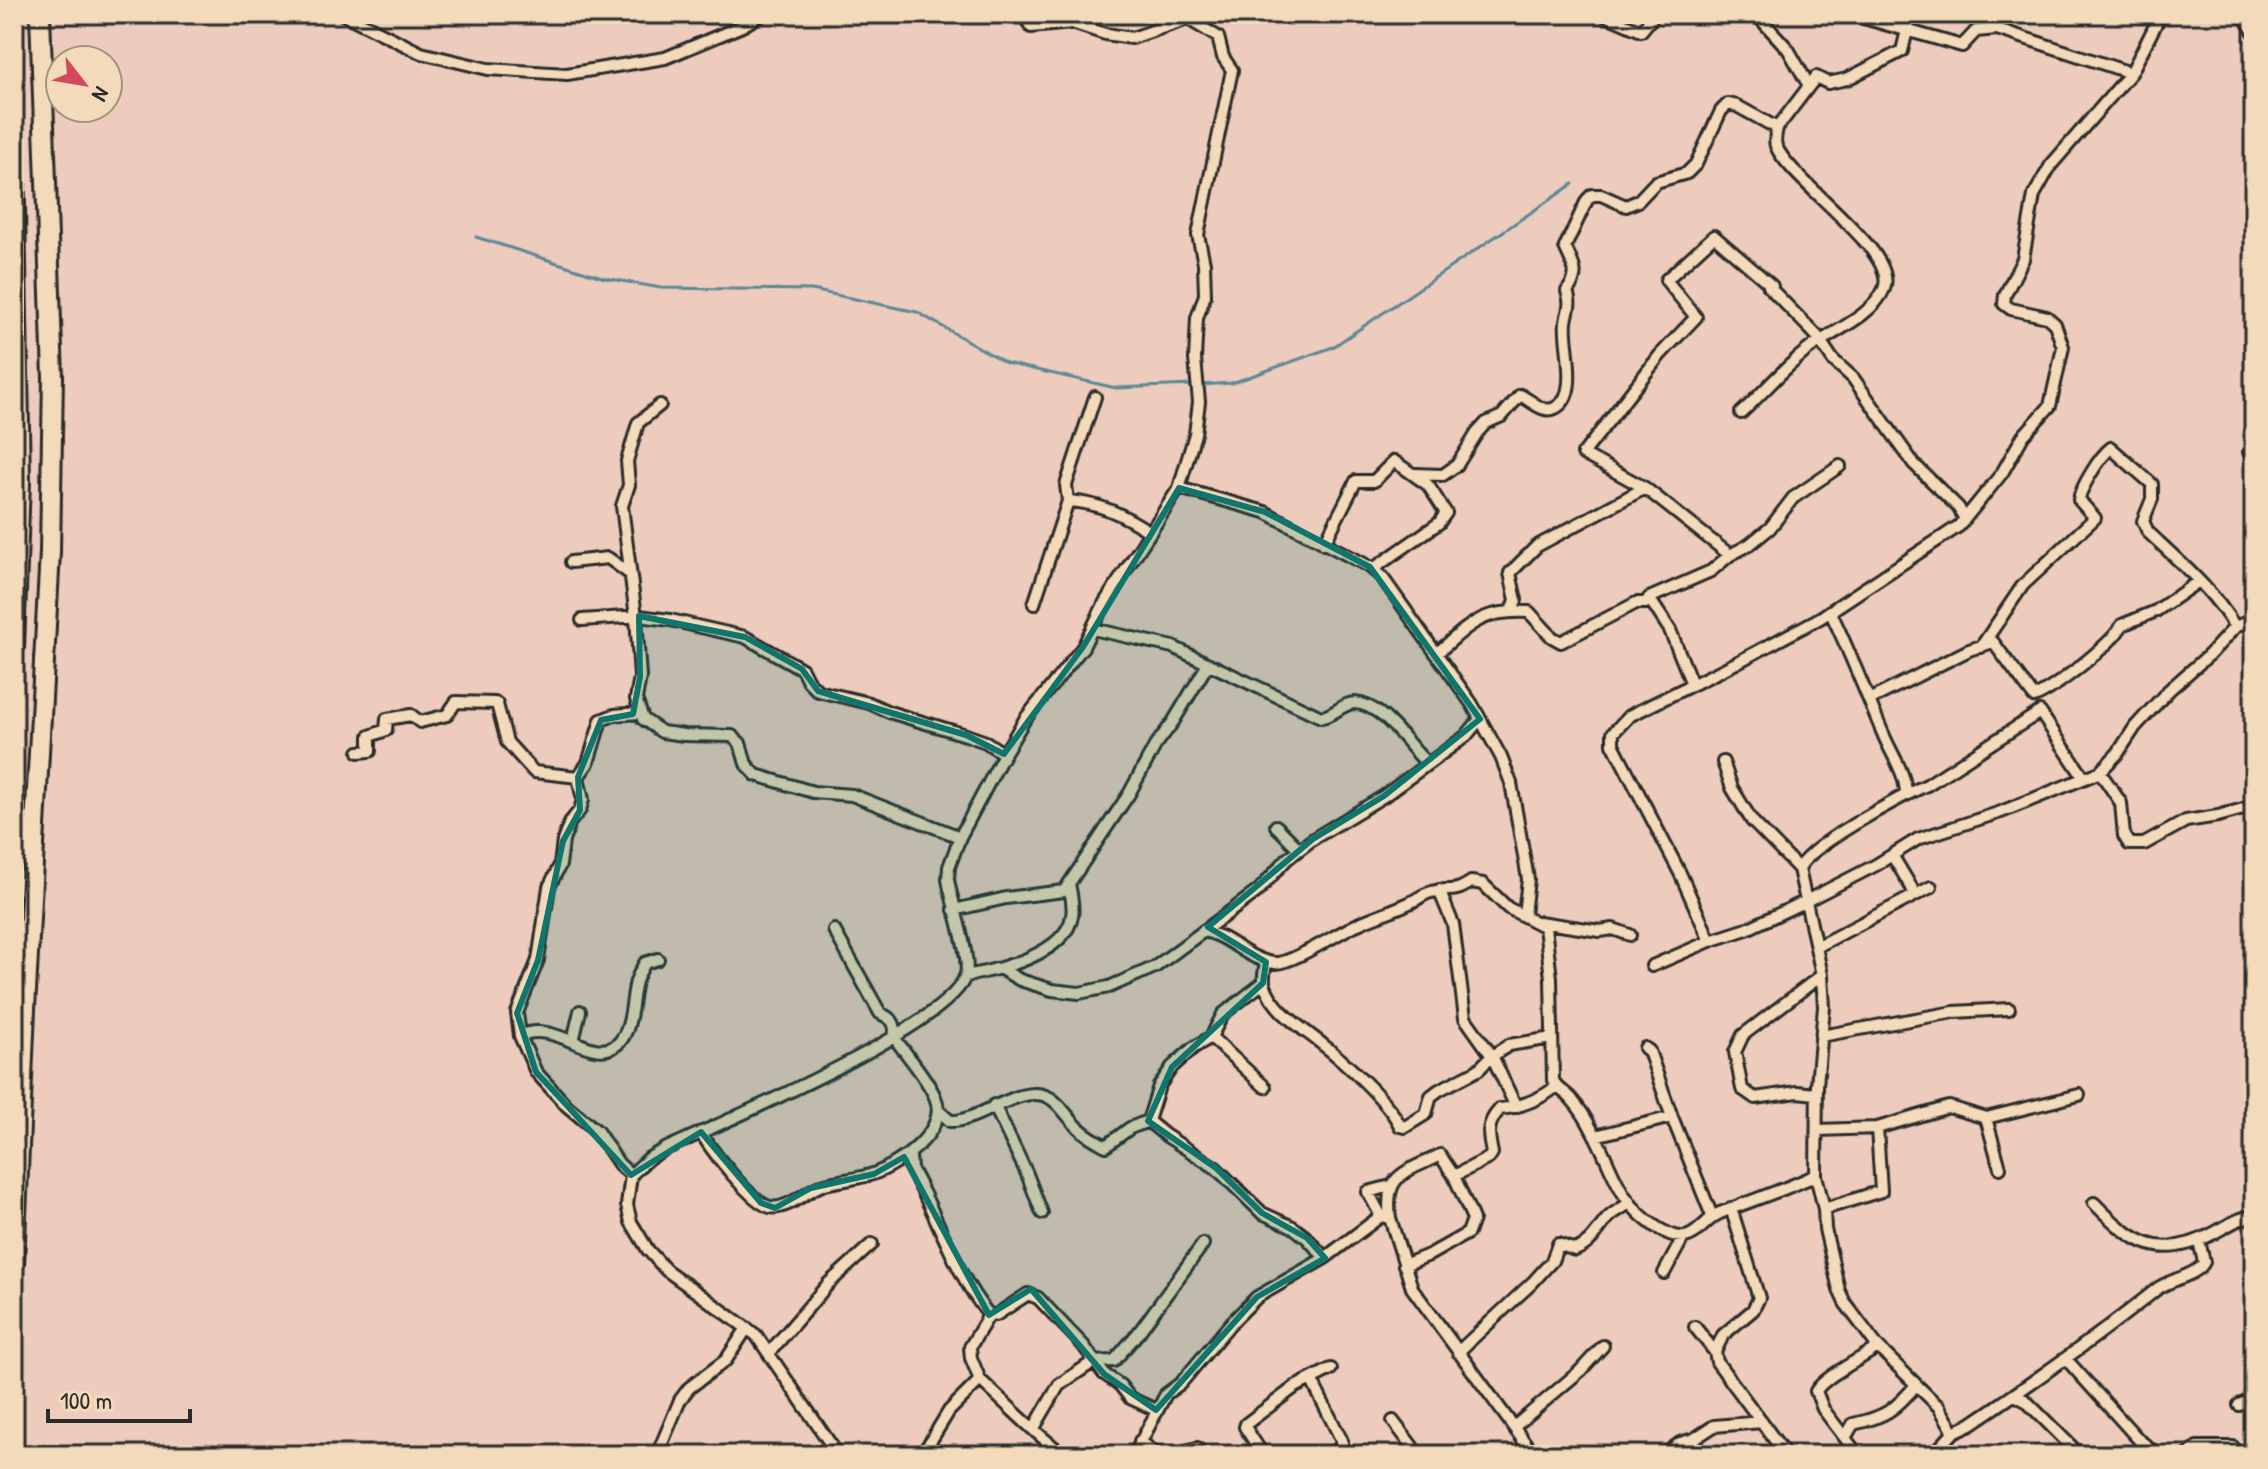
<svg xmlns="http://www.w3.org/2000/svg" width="2268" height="1469" font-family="'Patrick Hand',sans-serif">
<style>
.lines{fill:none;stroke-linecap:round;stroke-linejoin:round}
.stream{stroke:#5c8796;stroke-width:3}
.minor-casing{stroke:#2b2b2b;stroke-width:16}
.motorway-casing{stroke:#2b2b2b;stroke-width:24}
.minor{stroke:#f2daba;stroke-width:10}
.motorway{stroke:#f2daba;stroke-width:18}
.marked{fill:#0f766e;fill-opacity:0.2;stroke:#0f766e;stroke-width:6;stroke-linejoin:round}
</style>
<rect width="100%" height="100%" fill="#edccbd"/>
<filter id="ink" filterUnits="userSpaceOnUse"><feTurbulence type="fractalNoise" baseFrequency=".0125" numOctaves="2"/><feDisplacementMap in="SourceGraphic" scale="16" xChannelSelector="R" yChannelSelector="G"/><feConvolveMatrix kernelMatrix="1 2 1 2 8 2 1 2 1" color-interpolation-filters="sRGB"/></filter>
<g filter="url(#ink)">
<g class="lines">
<path class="stream" d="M476,237l129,41 56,10 151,2 105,22 89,51 110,25 78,-3
M1201,385l31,-2 101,-36 240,-163"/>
<defs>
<path id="minor" d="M343,14l78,39 67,16 79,5 98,-16 77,-32 21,-12
M1602,14l39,17 14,-17
M1756,14l32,35 20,35
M2237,14l8,4 9,14
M1853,15l109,31 14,-15 21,-2 134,44
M660,405l-22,18 -11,38 2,24 -7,21 14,111 4,60 -4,22 7,20 19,13 22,3 48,1 8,7 6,21 10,11 57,17 39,3 108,42
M1741,413c24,-22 46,-49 72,-67 23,-16 60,-31 71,-57 16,-37 -94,-108 -108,-143 -2,-5 0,-13 1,-18
M2249,452l5,1
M1415,474l28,1 14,-10 20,-32 9,-10 16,-7 18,-21c11,5 23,19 35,13 26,-12 8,-65 11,-86 2,-14 6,-15 1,-31 14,-17 6,-26 -2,-44l22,-47 5,-5h9l25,11 12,-5 18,-19 31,-9 9,-9 25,-53 7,-7 9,2 40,22 39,-51 12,6 19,-4 55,-28 9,-37
M1179,488l86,24 105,55 12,10 90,127 29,53 10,26 17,96 -4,36
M1068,501c32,2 56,14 82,31
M1324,544l32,-63h18l20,-20 34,24 18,28 -7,10 -66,46
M1730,555l-85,-67 -62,-34 77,-99 36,-38 -30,-37 48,-44 58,50 -3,1 48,49 16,24 20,18 61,86 44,43 7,12
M571,562l37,-4 22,16
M1034,604l34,-103 -2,-16 29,-88
M1512,611l4,-11 -6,-27 27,-27 108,-58
M1830,611c20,41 36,83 54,125 8,19 21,36 22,57
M582,620l57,-4 31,4 75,17 57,32 6,12 10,10 51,12 20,9 77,23 20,7 18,12
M1093,629l80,18 148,70c13,-1 21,-14 34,-14 28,1 53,43 72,60
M1981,647l42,-62 72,-67 -16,-18c2,-13 21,-44 32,-52l41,36v15l-9,22 5,11c31,29 65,58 87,95
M1437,653c33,-28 44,-44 92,-41l23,25 9,5 75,-39h10l3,-5
M1692,684l-22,-54 -21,-32 62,-27 19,-16 19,-10 21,-17 23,-30 47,-32
M1869,700l100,-50 24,-8 41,55c19,-7 80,-55 88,-72l34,-14 43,-30
M359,752l11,-1v-15l16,-6 1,-11 24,-4 9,7 27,-7 9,-13 39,1 2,1 10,38 27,30 44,5
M1723,762l9,26 20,33 47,48
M2100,772l21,31 3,33 5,8h15l42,-23 32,-5 36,-10
M1276,826l23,23
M1892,855l24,40
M1439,890l14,34 12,94 27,38 24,51
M954,910l52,-12 58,-7 65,-97 26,-48 18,-24 35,-58
M1539,922l61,9 13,-2 17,6
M1203,931c26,4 45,30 72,32 17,1 64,-31 83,-39 16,-8 35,-13 51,-21 8,-3 14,-9 22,-11 19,-5 21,3 40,-10l12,2 25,24 37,19 6,51 2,102c4,10 14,12 20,21 8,9 15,21 20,31 21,38 24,69 63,95 8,5 20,11 29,10 13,-2 22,-19 35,-24 32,-13 65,-23 96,-38
M1710,941l-30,-68 -67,-129v-11l16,-17 107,-53 84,-45 139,-92 43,-53 21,-37 27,-30 13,-59 -8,-23 -8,-7 -36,-8 -7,-5 1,-9 18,-36 11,-64 17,-30 80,-92 30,-59
M1816,947l115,-60
M1266,962c-1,8 -4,17 -1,24 10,26 36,41 57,58 21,16 68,59 78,82l5,1 21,-13 5,-18 8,-6 39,-20 14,-14 17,-11 43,-7
M1652,966l58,-25 37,-12 59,-28 70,-36 42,-26 83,-27 99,-40 18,-19 17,-26 34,-37 41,-36 25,-27 19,-8
M1001,969l19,11 32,10 27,3 30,-6 46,-20 103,-76 29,-32 26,-20 71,-43 82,-60 14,-17
M966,976c32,-6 100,-22 106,-60 2,-10 -1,-22 -3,-32
M520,1036c31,-16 67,22 91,12 21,-8 20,-44 24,-62 1,-8 6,-16 10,-23l13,-4
M1821,1036l133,-24 55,-3
M1211,1037l54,50
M573,1041l7,-30
M1645,1048l4,3 23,66 40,99
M1816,1094l-19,-2 -42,6 -13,-9 -7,-37 8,-17 79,-60
M994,1105l33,69 15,39
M939,1111l11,10c29,2 72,-40 100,-23 11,6 19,22 30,31 7,7 17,12 26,17l24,-18 18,-7 11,-35 13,-19 21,-19 18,-11 12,-23 40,-31
M1986,1118l14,50
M1148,1121l17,14 51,33 46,45 31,14 14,11 18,20
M1818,1130l59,-2 72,-21 37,11 93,-23
M701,1132c9,17 51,71 69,75 18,4 37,-18 55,-23 16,-4 33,-5 48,-10 26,-9 77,-44 62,-77 -9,-21 -28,-41 -41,-60 3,-14 -2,-18 -14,-24l-46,-83
M1595,1136l77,-19
M910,1156l1,13c27,47 43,104 78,146
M631,1175l-12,-11 -22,-33 -30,-25 -31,-34 -16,-36 -3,-23 21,-53 11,-73 11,-22 3,-24 7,-19 10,-12 3,-10 -5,-23 10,-14 13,-43 13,-5 25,-2
M2094,1203c39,40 65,59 120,30 13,-7 25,-16 40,-17
M1731,1208l28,90 -6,12 -30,25 -8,17 2,10 69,93
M1824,1209l57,-18 -4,-63
M1381,1216l-13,-24 23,-6
M1390,1218l22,70 122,167
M1404,1265l25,-10 39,-22 5,-14 -19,-43
M1664,1273l19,-35
M1695,1327l20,25
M1458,1352l75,-70 19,-21 6,-17 17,6c16,-6 21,-18 32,-31 5,-6 14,-10 21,-15
M769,1353l60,-70 43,-39
M2066,1359l73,81 19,15
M1311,1379l31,62v4l-10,10
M980,1380c28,25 54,53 84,75
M2015,1395l11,6 54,54
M2239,1405l15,-6
M1393,1421l19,25 4,9
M1514,1427l66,-56 23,-25
M1034,1428l25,-43 34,-23 21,-1 25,-29 64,-88
M1954,1432l-15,-25 -61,-60 -33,-44 -6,-13 -14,-61 -1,-20 -8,-34 1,-90 7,-78 -2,-32 -23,-106c6,-21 104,-74 128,-84l113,-73 44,66
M1845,1438l8,-14c32,-7 42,-14 63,-39
M1140,1441l18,14
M657,1455l23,-55 9,-12 37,-28 21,-32
M838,1455l-82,-120 -90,-65 -18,-20 -17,-28 -4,-17 4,-30 18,-17 14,-8c55,-26 290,-124 303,-176 5,-17 -15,-73 -18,-95l1,-12 11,-30 44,-83 21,-35 58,-72 22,-45 74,-114 16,-54 4,-32 -4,-43 2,-41 8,-23 -1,-32 -6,-28 34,-165 -9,-13 -5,-20 -30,-18 -56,19 -27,-4 -33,-11 -41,4 -8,-13
M922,1455l27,-44 31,-31 -9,-22 -1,-11 19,-32h7l32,-21 10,4 45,47 21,29 16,11 10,13 26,12
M1134,1455l32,-61 15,-11 50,-60 26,-26 68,-39 56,-42 9,2c-6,-45 15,-45 50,-63l14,21 35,-18 3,-5c-4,-19 -6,-29 8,-44 21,-2 39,-9 56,-22
M1168,1455l29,-7 5,7
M1263,1455l-18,-28 1,-3 49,-37 36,-18
M1664,1455l16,-12 14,-4 20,-13 48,-4
M1858,1455l-35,-46 -7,-18c9,-15 45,-32 62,-44
M1933,1455l21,-23 17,-8c64,-43 126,-87 186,-135 13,-10 40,-13 47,-27l-5,-21
M2188,1455l9,-8h36"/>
<path id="motorway" d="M14,152l6,329 -6,165
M14,1263l11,-254 25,-457 3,-175 -13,-363"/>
</defs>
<use href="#minor" class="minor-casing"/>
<use href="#motorway" class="motorway-casing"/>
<use href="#minor" class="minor"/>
<use href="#motorway" class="motorway"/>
</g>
</g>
<path class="marked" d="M1179,488l86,24 105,55 110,152 -96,77 -71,43 -105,88 58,35 -3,21 -91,84 -24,54 68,47 46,45 45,25 18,20 -68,39 -101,113 -52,-36 -73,-85 -42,26 -85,-158 -30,17 -63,14 -36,20 -14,-5 -60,-71 -70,43 -95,-103 -19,-59 21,-53 25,-119 17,-31 -2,-33 23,-57 32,-6 7,-37 -1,-61 106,21 57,32 16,22 148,44 38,19 79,-107z"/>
<rect width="2268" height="1469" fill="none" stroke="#f2daba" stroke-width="48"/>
<rect x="24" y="24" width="2220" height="1421" fill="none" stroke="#2b2b2b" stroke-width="3" filter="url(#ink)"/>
<g transform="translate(84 84) rotate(121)"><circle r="38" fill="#f2daba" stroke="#a29481" stroke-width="2"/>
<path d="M0-6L14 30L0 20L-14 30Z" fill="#d1495b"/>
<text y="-12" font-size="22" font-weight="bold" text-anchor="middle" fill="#2b2b2b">N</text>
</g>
<path d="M48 1409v12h142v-12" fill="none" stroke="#2b2b2b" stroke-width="4"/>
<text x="60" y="1409" font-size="24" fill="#2b2b2b" stroke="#f2daba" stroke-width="6" paint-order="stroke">100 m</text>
</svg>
